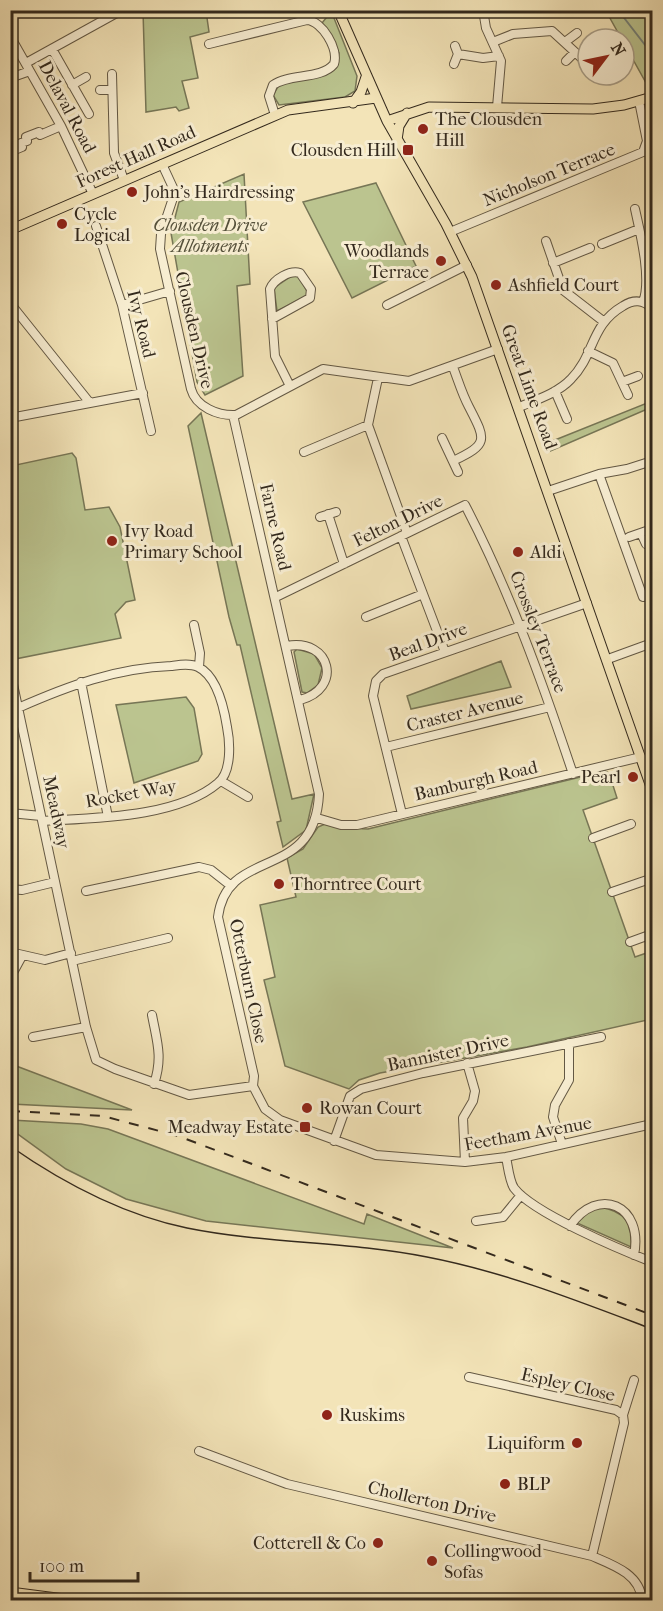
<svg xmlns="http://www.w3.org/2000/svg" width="663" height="1611" font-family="'IM FELL French Canon',serif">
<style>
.green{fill:#bbc48f;stroke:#777656;stroke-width:1.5}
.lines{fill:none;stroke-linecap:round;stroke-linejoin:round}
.stream{stroke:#73817a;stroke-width:2}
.minor-casing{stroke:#635844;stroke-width:10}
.major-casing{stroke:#33291d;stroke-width:11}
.minor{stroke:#f7edd1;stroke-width:8}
.major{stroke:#f3e4b8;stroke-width:9}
.tram{stroke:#33291d;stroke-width:1.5}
.rail{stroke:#33291d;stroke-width:2;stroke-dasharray:10 10;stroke-linecap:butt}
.poi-dot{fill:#8f2418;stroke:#f7edd1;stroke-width:2}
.labels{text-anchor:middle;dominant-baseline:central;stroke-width:6;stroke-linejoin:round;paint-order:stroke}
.street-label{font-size:18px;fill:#33291d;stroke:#f7edd1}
.poi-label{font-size:18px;fill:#33291d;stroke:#f7edd1;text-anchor:start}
.park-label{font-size:18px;font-style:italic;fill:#55503a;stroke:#f7edd1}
</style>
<rect width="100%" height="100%" fill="#f3e4b8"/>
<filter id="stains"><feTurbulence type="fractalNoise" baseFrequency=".00333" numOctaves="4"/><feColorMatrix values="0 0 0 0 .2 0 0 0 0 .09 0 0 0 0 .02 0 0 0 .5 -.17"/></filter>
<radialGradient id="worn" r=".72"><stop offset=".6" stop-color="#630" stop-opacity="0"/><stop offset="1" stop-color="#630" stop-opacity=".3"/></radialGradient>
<path class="green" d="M143,11h63l3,21 -19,5 8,41 -16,3 7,27 -10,3 -3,-4 -30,5z
M606,11h46v78l-2,1z
M332,13l25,63 -2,15 -10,6 -66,8 -6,-10 6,-10 50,-12 7,-5 3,-15 -17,-30 4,-5 -3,-3z
M244,174l6,110 -13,2 6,90 -38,19 -8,-13 -26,-149 8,-31z
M376,183l40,83 -64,32 -49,-96z
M293,275h5l11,20 -32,16 -3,-23z
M652,401v6l-104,45 -3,-8z
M201,413l91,386 22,-5 -8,36 -23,17 -6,-25 4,-1 -41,-176h-3l-8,-28 -41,-191z
M72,453l4,5 9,52 24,-3 11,20 15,73 -9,2 -11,12 6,24 -106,21 -5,-21 1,-172z
M297,649l17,5 8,14 -4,17 -11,8 -5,-1 -8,-40z
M501,661l10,26 -100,22 -4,-13z
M186,697l8,11 8,46 -4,7 -64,22 -18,-78z
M605,771l4,2 8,25 -34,12 52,147 17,-6v68l-125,28 -147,26 -21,7 -10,9 -64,-23 -21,-86 11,-3 -15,-72 36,-8 -9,-39 16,-9 15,-22 7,-3 18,4 25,1z
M11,1064l121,46 -121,-6z
M11,1120l70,4 27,5 256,95 3,-10 86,34 -247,-27 -80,-22 -60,-30 -55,-40z
M599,1207c25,4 34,15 32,40l-54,-24 9,-11z"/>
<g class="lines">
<path class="stream" d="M618,10l34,44"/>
<defs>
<path id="minor" d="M483,10l3,18 15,33 -4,46
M10,36l51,90 32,68
M493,42l20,-8 39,-3 36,33
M565,42l12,-9
M209,44l98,-24c15,1 32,29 27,44 -13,16 -44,9 -61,21l-4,11 6,19
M52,49l37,65
M458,54l25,4 16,-2
M566,61l8,-8
M26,63l96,-53
M454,64l4,-10 -3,-8
M112,74l2,79 10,27
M10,78l20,-7
M72,85l14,-8
M100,90h12
M10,152l12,-5 -1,-4 6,-2 -1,-4 13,-5 1,3 21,-9
M162,164l13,28 -14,42 -1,15 31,140c5,18 27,27 45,26l87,-46 86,12 89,-32
M635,209c5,23 17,70 8,93
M96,226l26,79 29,126
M450,232l193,-80 4,-11 -8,-40
M546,241l17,49 40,31
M602,244l37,-15
M553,263l37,-15
M10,303l80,100
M122,305l48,-14
M387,305l80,-40
M272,319l38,-21 1,-9 -11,-16c-10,-3 -26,6 -30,16l5,67 15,30
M588,351l25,12 15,32
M378,378l-10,47 39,108
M622,382l16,-6
M555,391l12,28
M519,407c17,-7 39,-14 52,-28 24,-24 19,-54 52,-73 11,-7 20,-6 29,2
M233,415l86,379c-4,89 -92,51 -101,123l36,159 -1,10
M10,418l133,-25
M442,438l16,34
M304,452l64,-27
M453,461c36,-17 33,-21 16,-54 -7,-13 -11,-27 -16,-40
M599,474l44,123
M548,491l51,-17 28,-5 25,-8
M328,514l16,50
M320,517l16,-5
M641,533l5,11
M401,536l44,116
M629,537l23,-8
M276,597l189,-92c45,87 77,176 108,269
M366,617l57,-23
M194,625l6,28 -1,14
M287,646c44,-8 56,43 13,54
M608,659l44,-16
M10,670l76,357 10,33 19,9 74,26 64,-9
M81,682l27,135
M18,708c50,-22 98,-40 153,-42 8,-1 19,-3 27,1 19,9 26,41 29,60 3,15 5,45 -9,56 -41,35 -124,35 -175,38
M386,747l164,-40
M221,781l27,16
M10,813l31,3
M402,814l-29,-118 3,-15 7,-7 204,-71
M317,818l24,7h16l284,-68
M593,838l38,-14
M10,889l12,1 33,-8
M86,891l113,-24 12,3 19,15
M612,892l38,-13
M630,942l22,-8
M10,952l35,8 26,-7
M72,961l96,-23
M10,978l12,-22
M152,1015c5,27 11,42 2,69
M33,1037l53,-10
M253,1086l12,23 15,11 96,35 89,7 41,-5 146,-33
M334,1141l16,-45 11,-7 62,-16 178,-36
M562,1144l-9,-27 2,-12 14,-25v-37
M506,1157c2,9 3,23 8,31 19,25 107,62 138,74
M465,1162l-2,-44 10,-17 2,-10 -8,-28
M476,1221l27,-4 18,-22
M570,1226c28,-41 74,-21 64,29
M469,1377l147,33 7,5 1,8 -32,133
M623,1415l11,-35
M199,1451l88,33 305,72c21,9 48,18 50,44"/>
<path id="major" d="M338,10l49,111 59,103 26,53 180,513
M353,103l8,-11 5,-15
M387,121l42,-14 164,2 31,-4 28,-8
M397,140l2,-14 8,-13
M10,230l278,-120 88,-12
M10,1592l62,8"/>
</defs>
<use href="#minor" class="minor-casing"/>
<use href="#major" class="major-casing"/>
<use href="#minor" class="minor"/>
<use href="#major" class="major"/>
<path class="tram" d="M10,1146c53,37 114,69 177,82 79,16 161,13 240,29 78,15 151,44 225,72"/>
<path class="rail" d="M10,1111l93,5 75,20 474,179"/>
</g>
<g class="poi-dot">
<circle cx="423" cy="129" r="6"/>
<rect x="402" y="144" width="12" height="12" rx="3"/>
<circle cx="132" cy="192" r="6"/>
<circle cx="62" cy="224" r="6"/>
<circle cx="441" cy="261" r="6"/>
<circle cx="496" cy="285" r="6"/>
<circle cx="112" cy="541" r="6"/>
<circle cx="518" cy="552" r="6"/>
<circle cx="633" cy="777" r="6"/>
<circle cx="279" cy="884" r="6"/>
<circle cx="307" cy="1108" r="6"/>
<rect x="299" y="1121" width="12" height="12" rx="3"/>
<circle cx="327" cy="1415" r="6"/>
<circle cx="577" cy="1443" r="6"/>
<circle cx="505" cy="1484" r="6"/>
<circle cx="378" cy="1543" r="6"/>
<circle cx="432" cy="1561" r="6"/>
</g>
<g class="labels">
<g class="street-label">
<text transform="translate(67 107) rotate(62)">Delaval Road</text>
<text transform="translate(136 157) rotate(-24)">Forest Hall Road</text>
<text transform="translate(549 175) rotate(-22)">Nicholson Terrace</text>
<text transform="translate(141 324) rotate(76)">Ivy Road</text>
<text transform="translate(194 330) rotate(77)">Clousden Drive</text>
<text transform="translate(529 387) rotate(70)">Great Lime Road</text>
<text transform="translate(398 521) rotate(-26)">Felton Drive</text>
<text transform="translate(275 527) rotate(77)">Farne Road</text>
<text transform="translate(538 632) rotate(69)">Crossley Terrace</text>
<text transform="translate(428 642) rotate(-20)">Beal Drive</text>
<text transform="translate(465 712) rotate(-14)">Craster Avenue</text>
<text transform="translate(476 781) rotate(-13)">Bamburgh Road</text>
<text transform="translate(131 794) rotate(-10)">Rocket Way</text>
<text transform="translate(56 812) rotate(78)">Meadway</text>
<text transform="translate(248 981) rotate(78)">Otterburn Close</text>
<text transform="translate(448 1053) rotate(-12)">Bannister Drive</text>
<text transform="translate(528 1134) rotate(-10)">Feetham Avenue</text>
<text transform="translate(568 1385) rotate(13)">Espley Close</text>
<text transform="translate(432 1502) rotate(13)">Chollerton Drive</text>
</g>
<g class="poi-label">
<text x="435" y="119">The Clousden<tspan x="435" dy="21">Hill</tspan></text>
<text x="396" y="150" text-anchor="end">Clousden Hill</text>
<text x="144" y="192">John’s Hairdressing</text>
<text x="74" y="214">Cycle<tspan x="74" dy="21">Logical</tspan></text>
<text x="429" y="251" text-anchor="end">Woodlands<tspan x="429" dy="21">Terrace</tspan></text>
<text x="508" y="285">Ashfield Court</text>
<text x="124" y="531">Ivy Road<tspan x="124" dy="21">Primary School</tspan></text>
<text x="530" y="552">Aldi</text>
<text x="621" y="777" text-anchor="end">Pearl</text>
<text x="291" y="884">Thorntree Court</text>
<text x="319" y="1108">Rowan Court</text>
<text x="293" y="1127" text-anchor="end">Meadway Estate</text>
<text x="339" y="1415">Ruskims</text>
<text x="565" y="1443" text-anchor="end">Liquiform</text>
<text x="517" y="1484">BLP</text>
<text x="366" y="1543" text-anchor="end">Cotterell &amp; Co</text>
<text x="444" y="1551">Collingwood<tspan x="444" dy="21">Sofas</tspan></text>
</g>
<g class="park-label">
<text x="210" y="225">Clousden Drive<tspan x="210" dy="21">Allotments</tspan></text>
</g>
</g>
<rect width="663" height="1611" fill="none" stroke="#f3e4b8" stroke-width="36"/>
<rect x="12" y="12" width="639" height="1587" fill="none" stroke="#33291d" stroke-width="3"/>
<rect x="18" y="18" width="627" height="1575" fill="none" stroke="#33291d" stroke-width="1.5"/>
<g transform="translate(606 57) rotate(58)"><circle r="28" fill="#f7edd1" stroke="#a99f89" stroke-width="1.5"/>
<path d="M0-4.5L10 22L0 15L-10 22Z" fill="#8f2418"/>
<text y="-9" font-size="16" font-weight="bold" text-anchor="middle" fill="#33291d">N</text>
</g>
<path d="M30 1572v9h108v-9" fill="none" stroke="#33291d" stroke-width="3"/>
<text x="39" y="1572" font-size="18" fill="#33291d" stroke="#f7edd1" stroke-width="4.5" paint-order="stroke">100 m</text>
<rect width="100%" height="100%" filter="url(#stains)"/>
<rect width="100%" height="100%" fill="url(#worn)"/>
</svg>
